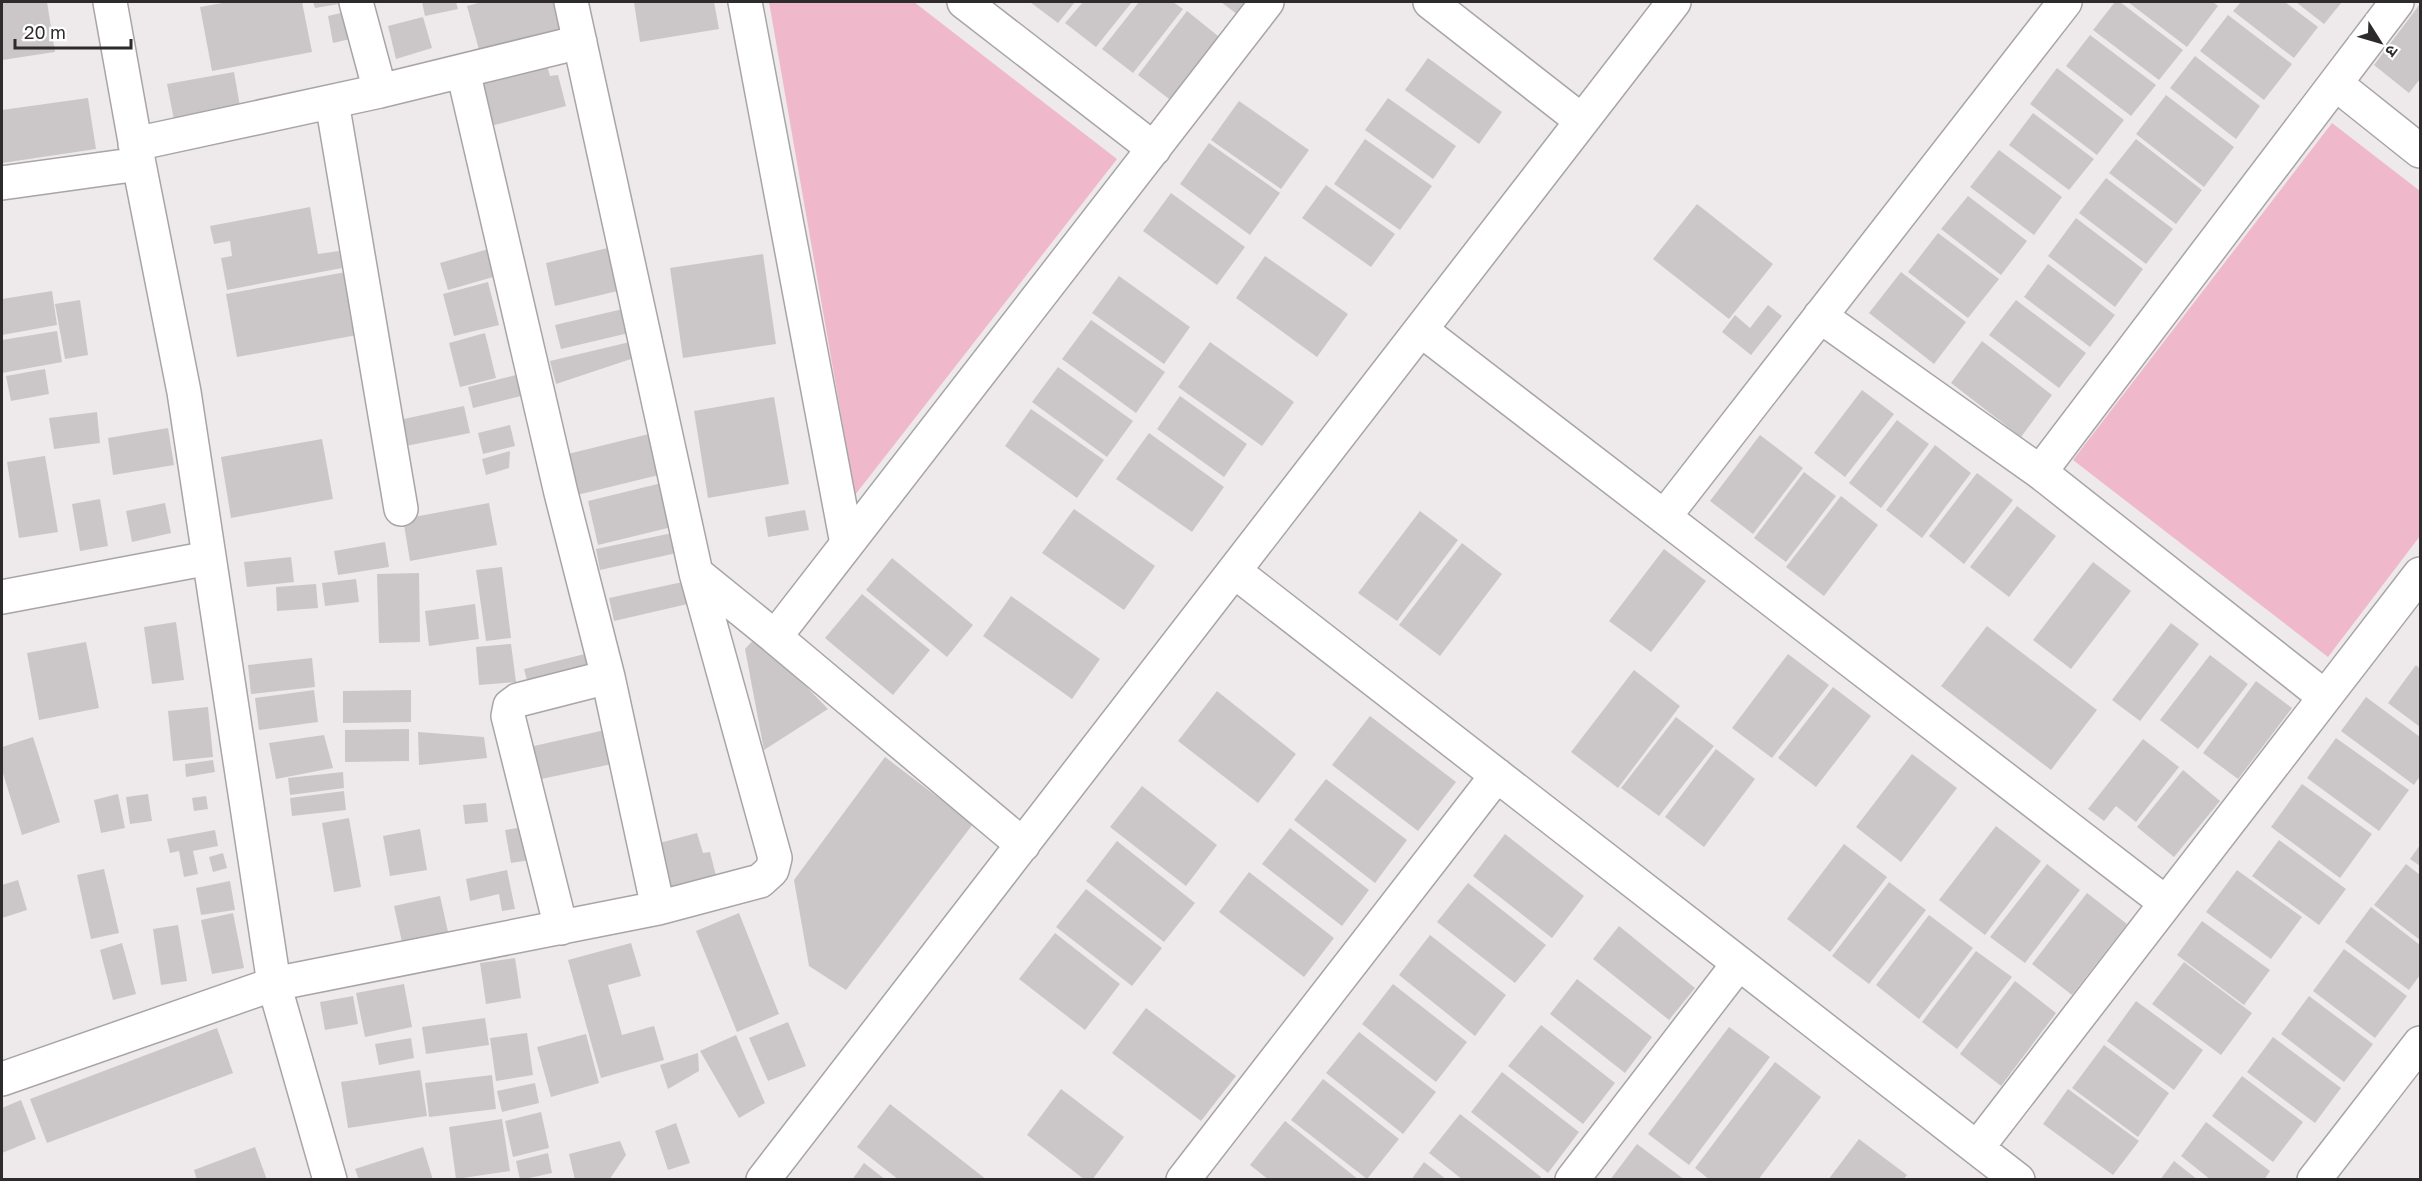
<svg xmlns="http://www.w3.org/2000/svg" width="2422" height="1181" font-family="'Golos Text','Noto Sans Devanagari',sans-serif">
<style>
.green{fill:#efb9cb}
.building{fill:#cbc7c8}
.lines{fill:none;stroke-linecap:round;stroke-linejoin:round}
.minor-casing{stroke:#a9a5a7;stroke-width:36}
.minor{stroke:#fff;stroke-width:33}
</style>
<rect width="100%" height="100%" fill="#eee9eb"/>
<path class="green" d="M769,2h145l203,157 -262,336z
M2332,123l88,68v345l-92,121 -255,-197z"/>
<path class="building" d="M2,2h45l8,50 -53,8z
M228,2h74l10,50 -100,19 -12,-64z
M313,2h31l1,1 -30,5z
M422,2h34l2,7 -33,7z
M482,2h76l8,32 -85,23 -14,-51z
M634,2h80l5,27 -79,13z
M1030,2h45l-17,21z
M1083,2h49l-36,45 -31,-24z
M1139,2h34l10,7 -50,64 -31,-24z
M1221,2h27l-10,13z
M2115,2h5l63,48 -24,30 -66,-50z
M2128,2h85l5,4 -31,41z
M2241,2h44l33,25 -24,31 -61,-47z
M2296,2h46l-18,22z
M2420,4v75l-11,14 -35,-28z
M1187,11l36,29 -50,62 -35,-27z
M345,12l5,27 -17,4 -5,-27z
M2228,15l64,49 -28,36 -64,-49z
M423,17l9,31 -36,11 -8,-33z
M2090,35l66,50 -25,31 -65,-50z
M2195,56l65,50 -24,33 -66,-51z
M1428,58l74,54 -23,32 -74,-54z
M545,59l5,17 8,-1 8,31 -79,21 -13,-49z
M2057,68l67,52 -27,35 -67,-51z
M234,72l7,40 -66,13 -8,-41z
M2166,95l68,52 -30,40 -68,-53z
M88,98l8,51 -94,14v-53z
M1388,98l68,48 -23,33 -68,-49z
M1239,101l70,49 -28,39 -70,-49z
M2033,113l61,46 -25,31 -60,-45z
M1365,139l67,47 -32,44 -66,-46z
M2136,139l66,51 -26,34 -67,-51z
M1209,143l71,50 -30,42 -70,-51z
M1999,150l63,47 -28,38 -64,-48z
M2106,178l67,51 -27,35 -67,-51z
M1326,185l69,49 -24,33 -69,-49z
M1171,193l74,54 -28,38 -74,-54z
M1968,196l59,45 -26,34 -60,-46z
M1697,204l76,60 -44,55 -76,-60z
M310,207l8,47 21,-3 3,17 -115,22 -6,-32 11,-2 -2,-15 -16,3 -4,-18z
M2076,218l67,51 -28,38 -67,-51z
M1938,233l61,46 -31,39 -60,-46z
M620,245l10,43 -75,18 -9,-43z
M492,248l8,27 -52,15 -8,-27z
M763,254l13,90 -93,14 -13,-90z
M1265,256l83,58 -31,43 -81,-59z
M2048,264l67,51 -25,32 -66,-50z
M346,272l22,61 -131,24 -11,-63z
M1901,272l65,50 -32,42 -65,-51z
M1119,276l71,51 -26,37 -72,-51z
M488,282l11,43 -45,11 -11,-42z
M52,291l5,34 -55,10v-36z
M80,300l8,55 -23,4 -10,-55z
M2016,300l70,53 -27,35 -70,-53z
M1768,305l14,11 -31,39 -29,-23 13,-17 15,13z
M627,308l6,24 -72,17 -6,-24z
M1091,320l74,52 -29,41 -74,-54z
M57,331l5,31 -60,11v-33z
M485,333l11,45 -36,9 -11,-44z
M634,341l3,16 -81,27 -6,-23z
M1982,341l70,54 -31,42 -70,-54z
M1210,342l84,60 -32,44 -84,-59z
M1058,367l75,54 -26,36 -75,-55z
M45,369l4,25 -38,7 -5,-25z
M528,372l5,21 -60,15 -5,-21z
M1862,390l32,24 -49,63 -31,-24z
M1180,396l67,48 -23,33 -67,-48z
M774,397l15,87 -81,14 -14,-87z
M464,406l6,27 -74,15 -6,-26z
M1031,409l73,51 -27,38 -72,-52z
M97,412l3,31 -46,6 -5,-31z
M1897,420l32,24 -48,64 -32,-25z
M510,425l5,21 -32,8 -5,-21z
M168,428l6,37 -61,10 -5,-37z
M657,432l10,41 -90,22 -9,-41z
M1149,433l75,54 -32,45 -76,-53z
M1760,435l43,33 -50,66 -43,-33z
M322,439l11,60 -102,19 -10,-61z
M1935,445l36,28 -49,65 -36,-28z
M510,451l-1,17 -23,7 -4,-16z
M45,456l13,76 -39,6 -12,-76z
M1804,472l32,24 -50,66 -32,-24z
M1977,473l36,27 -49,64 -35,-28z
M666,482l10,44 -78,19 -10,-44z
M1841,496l37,29 -54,71 -38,-29z
M100,499l8,47 -28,5 -8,-47z
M165,503l6,30 -39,9 -6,-31z
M489,503l8,42 -87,16 -7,-42z
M2017,506l39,30 -47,61 -39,-30z
M1074,509l81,57 -31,44 -82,-57z
M805,510l4,20 -41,7 -3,-20z
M1420,511l38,29 -61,81 -39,-28z
M677,532l4,20 -81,18 -4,-21z
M385,542l4,25 -51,8 -4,-24z
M1462,543l40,31 -62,82 -41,-31z
M1664,549l42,32 -55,71 -42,-31z
M291,557l3,25 -47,5 -3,-25z
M892,558l81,67 -26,32 -81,-67z
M2093,562l38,29 -60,78 -38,-29z
M502,567l9,71 -25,3 -10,-71z
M419,573l1,69 -41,1 -2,-69z
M356,579l3,23 -34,4 -3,-23z
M687,581l5,22 -78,18 -5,-23z
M316,584l2,24 -41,3 -1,-24z
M862,594l68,56 -37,45 -68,-57z
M1011,596l89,63 -28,40 -89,-63z
M475,604l4,35 -50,7 -4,-35z
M176,622l8,58 -32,4 -8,-57z
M2171,623l28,21 -59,77 -28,-21z
M1987,626l110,84 -46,60 -110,-84z
M757,636l71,73 -64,41 -19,-101z
M86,642l13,66 -60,12 -12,-67z
M511,644l5,38 -37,3 -3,-38z
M597,651l6,22 -73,19 -6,-23z
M1788,654l41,31 -57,73 -40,-30z
M2210,655l38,29 -50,65 -38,-29z
M312,658l3,29 -64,7 -3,-29z
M2416,665l4,4v58l-32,-24z
M1634,670l46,36 -62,82 -47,-36z
M2256,681l36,27 -54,71 -35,-26z
M1833,687l38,29 -55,71 -38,-29z
M314,690l4,32 -59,8 -4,-32z
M411,690v32l-68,1v-32z
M1217,691l79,63 -38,49 -80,-62z
M2366,697l54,40v39l-6,9 -73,-54z
M208,707l5,50 -40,4 -5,-50z
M1370,716l86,66 -38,49 -86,-66z
M1676,717l38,29 -55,70 -38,-28z
M409,729v32l-64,1v-32z
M605,730l7,34 -80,17 -7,-33z
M418,732l66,5 3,21 -68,7z
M324,735l9,33 -57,11 -7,-36z
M33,737l27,85 -38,13 -20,-65v-23z
M2336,738l73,52 -30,41 -72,-53z
M2143,739l36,28 -43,55 -20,-16 -12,15 -16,-12z
M1716,749l39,30 -51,68 -39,-30z
M1912,754l45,34 -56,74 -45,-35z
M885,757l88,67 -127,166 -37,-24 -15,-86z
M213,760l2,12 -29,5 -1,-13z
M2183,770l37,31 -46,56 -37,-30z
M343,772l1,16 -54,7 -2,-17z
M1326,779l81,61 -32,43 -81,-63z
M2302,784l70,50 -32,44 -69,-51z
M1142,786l75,59 -31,41 -76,-59z
M344,791l2,19 -54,6 -2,-18z
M118,794l7,34 -24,5 -7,-33z
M148,794l4,27 -22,3 -4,-27z
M206,796l2,13 -14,2 -2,-13z
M486,803l2,19 -23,2 -2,-19z
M349,818l12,69 -27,5 -12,-69z
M530,826l6,33 -25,4 -6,-33z
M1996,826l45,35 -56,74 -46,-35z
M1290,828l79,62 -27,36 -80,-62z
M420,829l7,41 -37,6 -7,-40z
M215,830l3,16 -25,5 5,23 -14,3 -5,-26 -9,2 -3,-14z
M697,833l6,20 7,-1 6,24 -50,21 -14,-52z
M1505,834l79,62 -32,42 -79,-62z
M2279,840l67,49 -27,36 -67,-49z
M1117,841l78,62 -31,39 -78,-61z
M1844,844l43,33 -57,75 -43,-33z
M2420,845v21l-10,-7z
M223,853l4,15 -14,4 -4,-15z
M2047,864l33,26 -55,73 -35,-26z
M2406,864l14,11v65l-46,-35z
M104,869l15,64 -28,6 -14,-64z
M507,870l8,39 -13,2 -3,-17 -29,7 -4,-22z
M2237,870l65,47 -31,42 -65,-47z
M1249,872l85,66 -30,39 -85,-65z
M18,880l9,30 -25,8v-33z
M230,881l5,29 -34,5 -5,-27z
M1889,882l37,28 -57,74 -37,-28z
M1468,883l78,62 -31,38 -78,-61z
M1086,889l76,59 -30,38 -76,-59z
M2087,893l40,31 -55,71 -40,-31z
M440,896l10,45 -46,10 -10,-45z
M2371,907l49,38v30l-11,15 -64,-48z
M233,913l11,55 -32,6 -11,-54z
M739,913l40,101 -42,18 -41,-101z
M1929,915l44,33 -54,71 -43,-34z
M2202,921l68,49 -26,35 -67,-50z
M178,925l9,56 -26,4 -8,-56z
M1619,926l76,62 -26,32 -76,-61z
M1055,933l65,51 -35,46 -66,-51z
M1430,935l76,60 -31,41 -76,-61z
M122,943l14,51 -23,6 -13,-50z
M631,943l10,33 -33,9 14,50 32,-9 10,34 -63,18 -33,-118z
M2344,949l63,47 -32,42 -62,-47z
M1976,951l36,26 -55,72 -35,-27z
M515,958l6,40 -35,6 -6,-41z
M2184,962l68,51 -31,42 -69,-51z
M1577,979l75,58 -27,36 -75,-59z
M2015,981l41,32 -55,73 -41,-32z
M404,984l8,43 -47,10 -9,-44z
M1393,984l74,58 -31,40 -74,-58z
M353,996l5,28 -33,6 -5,-28z
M2309,996l64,48 -29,38 -63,-48z
M2136,1001l67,49 -29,40 -67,-49z
M1146,1008l90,68 -35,45 -89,-68z
M485,1018l4,27 -63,9 -4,-27z
M788,1022l18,44 -38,15 -19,-43z
M1541,1025l74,58 -32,41 -75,-58z
M1729,1027l41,30 -81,108 -41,-31z
M217,1028l16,45 -186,70 -17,-44z
M1359,1032l77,60 -33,42 -77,-61z
M527,1033l6,42 -37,6 -6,-43z
M586,1034l13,49 -48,14 -14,-50z
M736,1035l29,68 -26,15 -39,-67z
M2273,1037l68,51 -26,35 -68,-51z
M411,1038l3,20 -35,7 -4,-21z
M2104,1045l65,48 -31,44 -66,-49z
M698,1053l1,18 -31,18 -8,-24z
M1775,1062l46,35 -63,83h-48l-15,-12z
M420,1070l7,46 -79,12 -7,-46z
M1502,1072l77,60 -31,41 -77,-61z
M492,1075l4,34 -67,8 -4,-34z
M2242,1076l61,46 -30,40 -61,-46z
M1323,1079l76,60 -32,40 -76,-59z
M535,1083l4,20 -37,9 -5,-21z
M1061,1089l63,48 -32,43h-7l-58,-45z
M2068,1089l71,52 -26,34 -70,-51z
M21,1100l15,39 -34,14v-45z
M890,1104l97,76h-88l-42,-33z
M541,1112l8,36 -36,9 -8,-36z
M1460,1114l81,63 -1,3h-77l-34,-27z
M502,1119l8,52 -54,8 -7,-52z
M1285,1121l74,59h-90l-19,-15z
M2206,1122l64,49 -6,9h-53l-30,-24z
M676,1123l14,40 -22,7 -13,-39z
M1859,1139l48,36 -4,5h-75z
M620,1141l6,14 -17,25h-34l-6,-26z
M1637,1144l48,36h-75z
M255,1147l12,33h-70l-3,-10z
M423,1147l10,33h-74l-4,-11z
M548,1153l4,20 -32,7 -4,-19z
M2174,1161l24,19h-38z
M1424,1162l23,18h-36z
M864,1163l22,17h-34z"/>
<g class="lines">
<defs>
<path id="minor" d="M110,2l29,162 45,228 90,592 56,196
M356,2l24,89
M571,2l125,571 79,64
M745,2l102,542
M964,2l190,147
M1430,2l152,119
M463,71l98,422 47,184 50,231
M2336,84l84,67
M332,102l69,407
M135,144l245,-53 200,-49
M2,183l137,-19
M1820,316l220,156 285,225
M1421,330l745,573
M2040,472l357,-470
M1664,517l401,-515
M1234,571l784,609
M2,597l207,-39
M1023,845l-248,-208 492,-635
M561,928l-53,-212 2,-10 8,-6 90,-23
M2,1079l272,-95 384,-76 102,-27 12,-11 3,-12 -79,-285
M1977,1148l443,-574
M763,1180l911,-1178
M1183,1180l314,-405
M1572,1180l167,-217
M2314,1180l106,-137"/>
</defs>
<use href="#minor" class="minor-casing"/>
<use href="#minor" class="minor"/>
</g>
<rect width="2422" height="1181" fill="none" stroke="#2d2b2c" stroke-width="6"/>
<g transform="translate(2380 42) rotate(127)" stroke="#ffffff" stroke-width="4.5" paint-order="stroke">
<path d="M0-4.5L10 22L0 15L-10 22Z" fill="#2d2b2c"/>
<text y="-9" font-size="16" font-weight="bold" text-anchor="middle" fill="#2d2b2c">उ</text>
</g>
<path d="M15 39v9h116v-9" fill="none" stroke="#2d2b2c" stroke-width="3"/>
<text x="24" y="39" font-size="18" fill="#2d2b2c" stroke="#ffffff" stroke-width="4.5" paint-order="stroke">20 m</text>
</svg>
